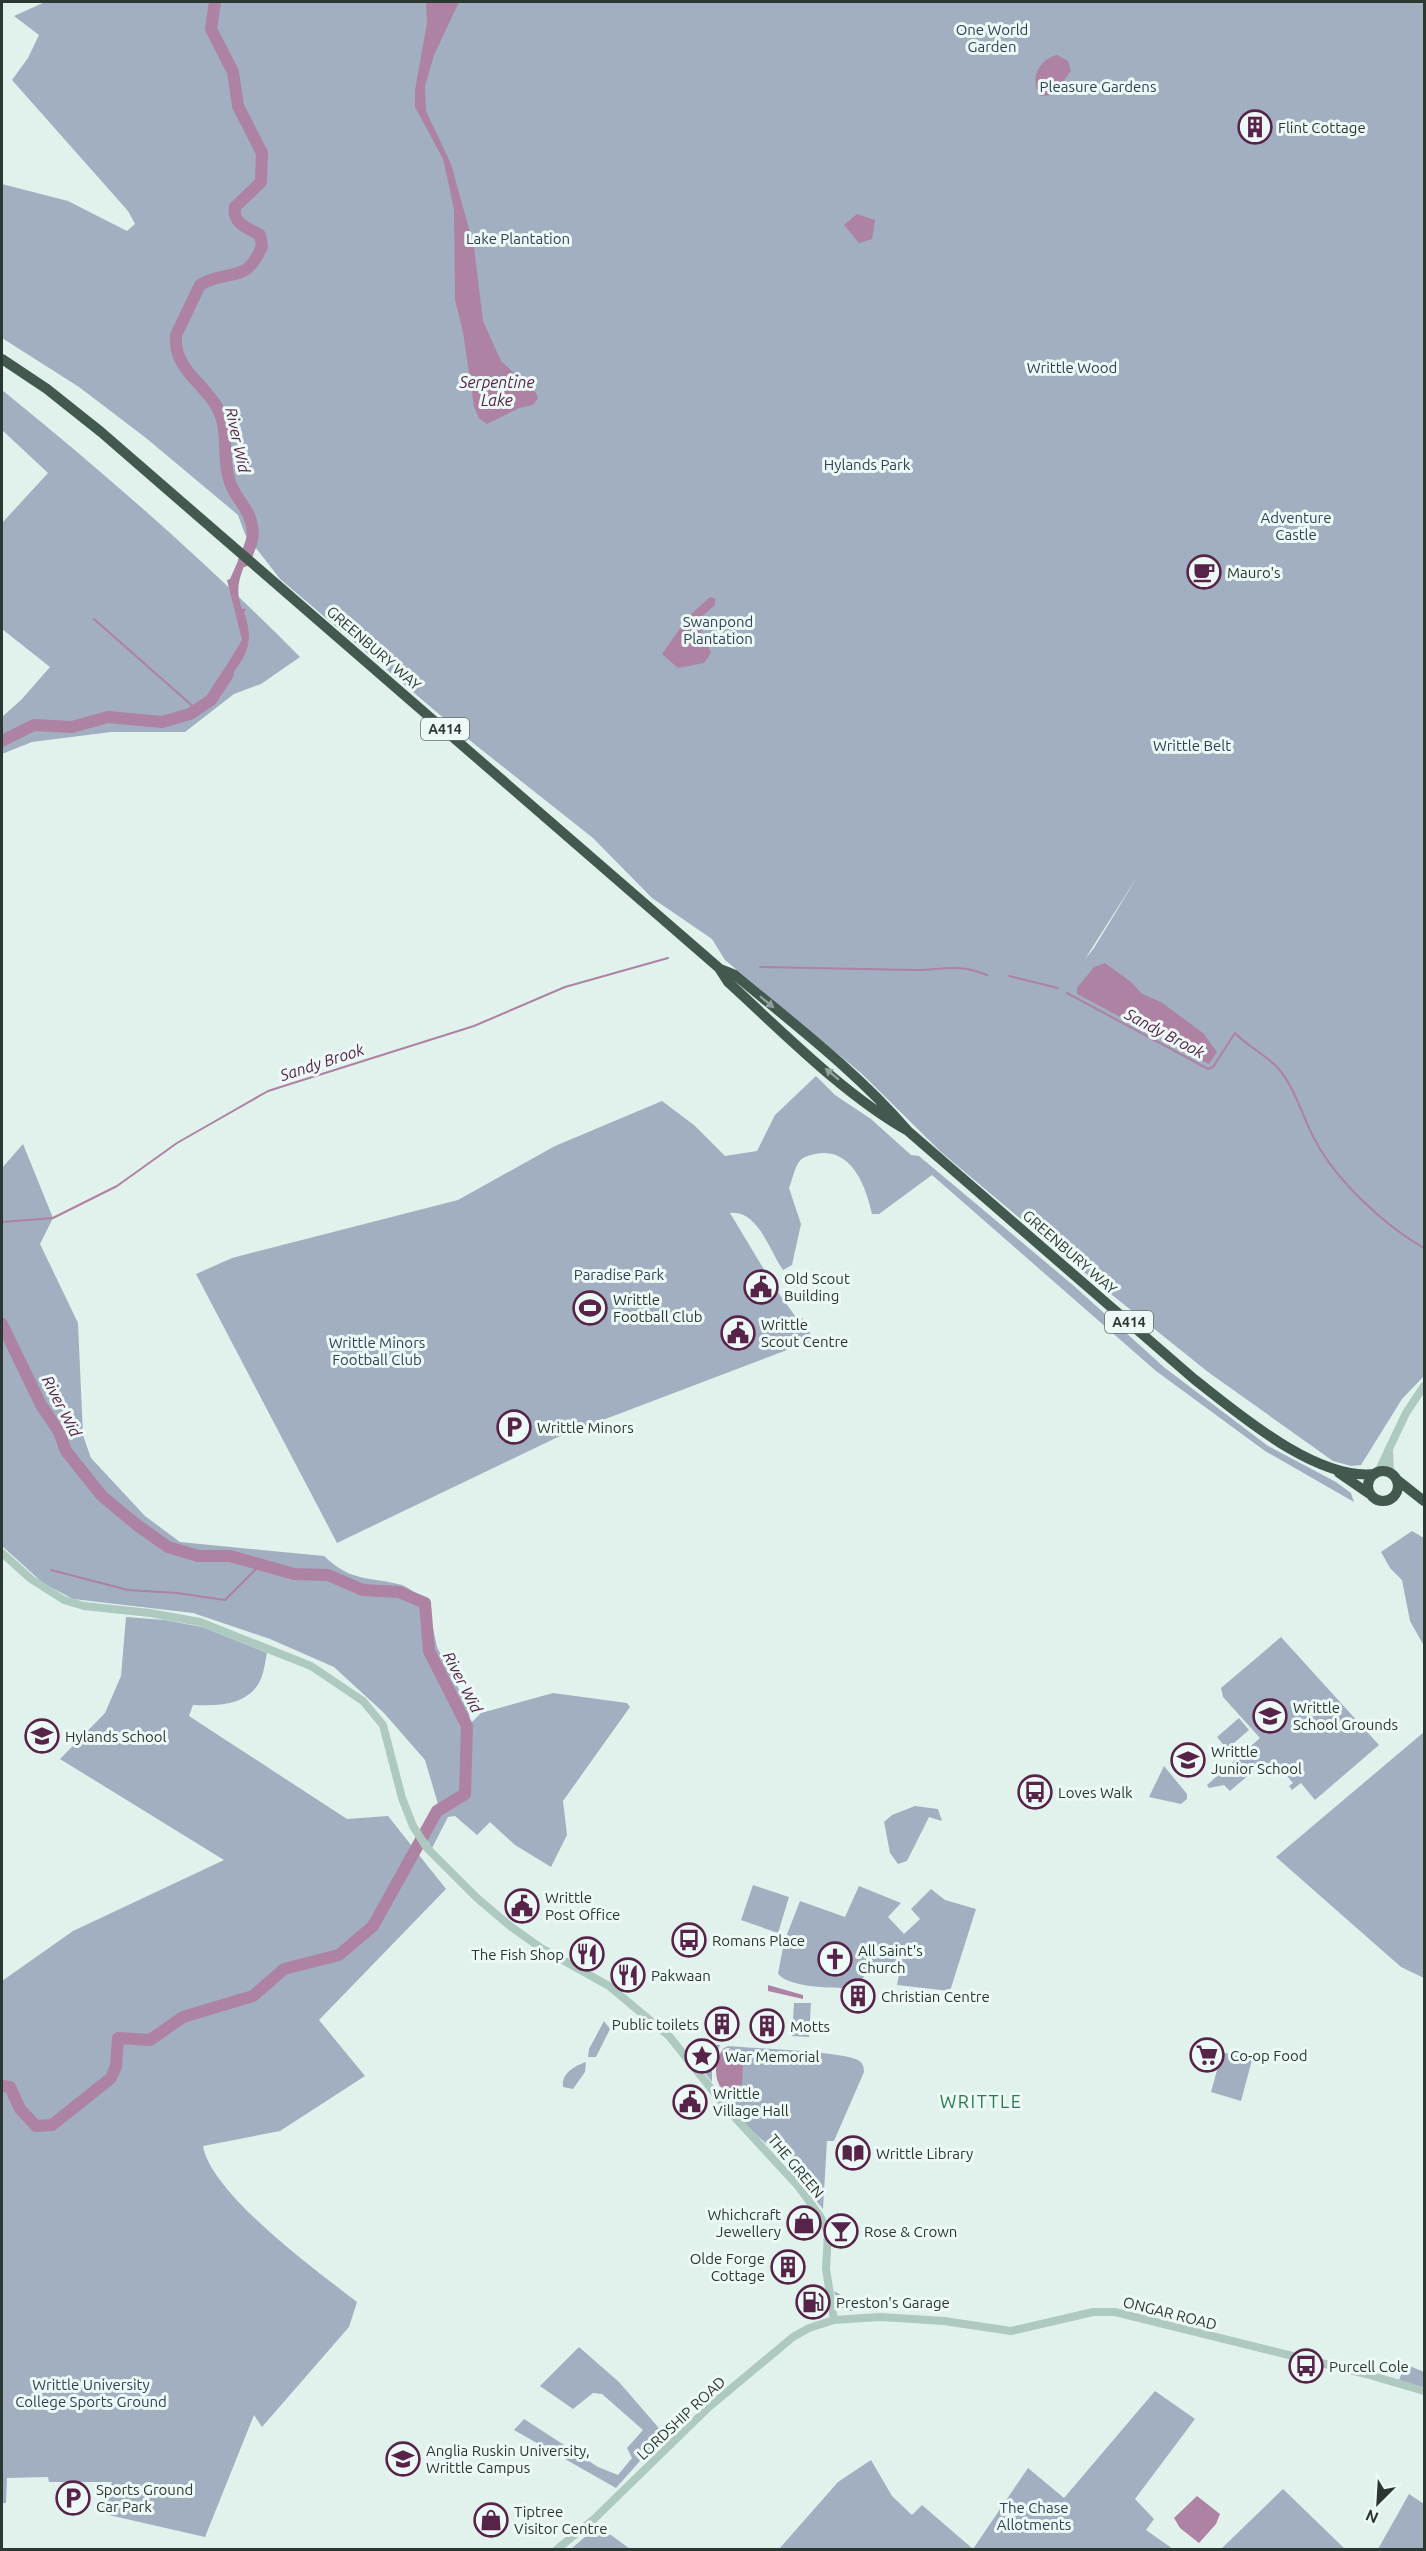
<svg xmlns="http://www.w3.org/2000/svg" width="1426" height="2551" font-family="Ubuntu,sans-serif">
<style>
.green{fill:#a2afc0;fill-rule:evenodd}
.water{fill:#ad82a2}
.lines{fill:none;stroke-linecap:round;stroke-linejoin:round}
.stream{stroke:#ad82a2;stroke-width:2}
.river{stroke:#ad82a2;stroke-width:12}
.minor{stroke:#adc9c0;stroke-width:8}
.highway{stroke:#43584e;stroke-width:10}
.oneway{fill:#90a09a}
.labels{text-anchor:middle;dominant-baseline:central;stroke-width:6;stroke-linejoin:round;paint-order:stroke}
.shield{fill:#edf9f6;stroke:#65726d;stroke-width:1.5}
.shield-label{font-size:14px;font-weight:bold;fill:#2b3832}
.park-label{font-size:15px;fill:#314055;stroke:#edf9f6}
.poi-label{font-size:15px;fill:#2b3832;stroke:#edf9f6;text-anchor:start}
.street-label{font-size:15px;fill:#2b3832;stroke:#edf9f6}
.water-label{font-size:16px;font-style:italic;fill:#572349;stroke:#edf9f6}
.quarter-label{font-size:18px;letter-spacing:1.5px;fill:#297b4e;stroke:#edf9f6}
</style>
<rect width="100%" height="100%" fill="#e1f2ed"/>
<path class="green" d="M45,2h1379v1374l-22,23 -41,66 -10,1 -18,-5 -125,-89 -117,-94 -150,-126 -79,-78 -137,-114 -13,-21 -60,-41 -59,-60 -120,-95 -193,-164 -35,-45 -7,-19 -92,-77 -67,-51 -77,-49v-154l66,17 59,30 8,-7 -7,-13 -116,-131 16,-22 11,-23 -25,-19zM1139,874l-45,74 -9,11z
M2,390c104,84 204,172 298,267l-39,27 -27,10 -49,38h-74l-79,10 -30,12v-37l20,-18 28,-32 -48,-38v-106l46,-50 -46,-43z
M816,1076l19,19 36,24 40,36 8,1 155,130 91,82 103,78 68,36 15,11 3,9 -89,-51 -109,-80 -224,-196 -53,39h-7c-6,-28 -21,-68 -57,-60 -5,1 -13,3 -16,8 -5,7 -7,19 -10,26l12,36 -9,41 -9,5c-14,-20 -25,-60 -53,-57l47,78 21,29 5,-2 10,22 -255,97 -221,106 -141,-269 36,-16 226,-58 97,-54 107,-45 32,24 31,31 32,-5 18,-36z
M23,1144l30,74 -13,26 38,79 5,112 8,23 54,58 35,26 144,14c29,27 44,20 78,29 9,3 19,14 26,20l9,42 32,62 1,15 11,-11 72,-20 74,10 3,4 -67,94 4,34 -16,32 -36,-22 -25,-23 -13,13 -22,-19 -7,1 -16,31 -7,-11 15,-26 -15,-51 -41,-47 -50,-46 -64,-28 -77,-26 -120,-14 -30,-16 -41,-37v-378z
M1412,1531l12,7v108l-14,-25 -8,-41 -12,-12 -9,-16z
M126,1617l39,3 37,7 65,26c-2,9 -3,20 -7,28 -13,25 -43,25 -67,24l-4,11 158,103 41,-3 58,73 -127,131 46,56 -85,55 -77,15c8,48 114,125 154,156l-8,25 -87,100 -8,-12 -49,122 -105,-24 12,-31h-63l-1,-5 -41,1 -1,25h-4v-522l71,-50 151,-71 -164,-101 45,-46 16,-37z
M1281,1637l98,108 -64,55 -14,-17 -9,7 -3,-4 4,-3 -18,-21 -12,10 -5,-5 -28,24 -6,-6 -15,3 -2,-3 53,-47 -37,-41 -2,-9z
M1239,1718l10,12 -22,19 -10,-12z
M1424,1732v246l-23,-11 -125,-110z
M1164,1766l23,28v5l-6,5 -32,-7z
M915,1806l23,3 4,12 -13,-4 -22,44 -9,3 -8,-11 -6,-31 8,-7z
M753,1885l36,12 -11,36 -37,-13z
M859,1886l42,17 -13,14 16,17 16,-15 -9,-10 20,-20 14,11 31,9 -26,82 -53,-6 2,-11 -30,-10 -10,24c-20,0 -68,1 -81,-14l6,-32 16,-41 45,16z
M794,2003h17l-2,34 -17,-1z
M604,2021l6,8 -14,28h-8l1,-8z
M693,2043l27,2 -8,18v19l-23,-30 -1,-7z
M728,2046c22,2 116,6 130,14 5,3 6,7 6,12l-30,69h-7l-4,68c-13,-16 -25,-32 -38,-47 -21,-23 -57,-47 -66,-77l2,4 21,-9v-21l-13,-11h-5z
M1222,2052l30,8 -11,41 -30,-9z
M586,2062l-1,10 -12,17 -10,-2c-2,-14 12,-21 23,-25z
M834,2291l28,16 -1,2 -11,2 -10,-4z
M579,2347l40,35 45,52 -48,54 -102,-58 10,-11 74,48 20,8 14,-17 -5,-10 16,-18 -41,-36 -9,-1 -20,16 -33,-23z
M1405,2364l19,8v19l-26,-8z
M1155,2391l40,28 -60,80 19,20 -8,11 27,19h-394l59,-67 33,-22 21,36 20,19 10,-10 51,44 55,-81 36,30z
M1283,2489l62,60h-124z
M1409,2494l15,10v45h-46z
M593,2530l18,5 19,14h-59z"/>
<path class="water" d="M426,2h33l-25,53 -9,31 1,25 25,53 23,83 9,74 18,40 35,32 2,5 -5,7 -14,3 -32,16 -8,-6 -5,-11 -11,-75 -8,-32 -1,-90 -4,-20 -7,-31 -28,-52v-17l12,-67z
M1057,55l11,6 3,10 -18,24 -12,1c-13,-15 -2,-37 16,-41z
M857,214l18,6 -3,19 -13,4 -15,-18z
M246,543l7,5c-11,22 -20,38 -11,61h4l-2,3c13,37 -2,46 -21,76l-8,-4 27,-44 -15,-60 3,-1z
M710,597l6,2 -2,7 -14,12v10l11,25 -7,10 -26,5 -16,-14 26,-37z
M1105,963l26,19 11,12 19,8 42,31 14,19 -8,12 -132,-70v-6l17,-21z
M768,1985l35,10v4l-35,-8z
M724,2048l14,4 5,11 -1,21 -12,10c-18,-6 -17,-34 -6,-46z
M1197,2496l23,18 -4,10 -17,19 -19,-15 -6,-10z"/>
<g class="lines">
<path class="stream" d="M94,619l103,91
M2,737l3,3
M760,967c51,1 103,2 154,3 29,0 44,-7 73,5
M1009,976l49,12
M1067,993l141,76 5,-2 22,-34c13,14 30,21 43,35 18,21 25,51 38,74 22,40 69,84 108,106
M2,1222l51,-4 64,-32 60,-43 91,-52 206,-65 91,-39 103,-29
M51,1570l77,20 49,3 48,7 35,-35"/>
<path class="river" d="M215,2l-4,27 22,43 5,34 24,47 -1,29 -26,25c-3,17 13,21 25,28l2,11c-16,40 -35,22 -62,39l-24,50c-3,35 29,48 42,74 12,23 3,53 13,76 6,15 19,25 21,41 3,12 -3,23 -8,35
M2,741l32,-16 38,2 36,-10 54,5 28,-8 21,-14 17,-26
M2,1324l39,81 18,27 7,19 36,45 35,29 31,22 30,9h32l64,18 34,1 35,15 36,2 26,11 4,48 38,75 -2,68 -28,17 -64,115 -34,29 -55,14 -31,27 -70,21 -33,23 -32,-2 -2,28 -5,12 -59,47 -16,1 -16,-17 -10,-22 -8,-1"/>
<path class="minor" d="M1389,1451l1,22
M1378,1472l28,-59 18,-27
M2,1553l29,26 33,21 20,6 66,7 50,9 111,44 52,35 20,24 19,73 11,28 14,22 50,50 33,28 31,22 68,38 60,50 60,75 69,75 22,30 8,16 -2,37 8,51
M556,2550l38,-31 115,-112 84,-70 16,-9 25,-8 46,-3 64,4 67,10 82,-19h22l251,62 58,17"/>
<path class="highway" d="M2,359l45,30 54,43 618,536 9,14c56,51 115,112 180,149
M720,969l15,6c60,50 122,97 173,156l286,248c45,35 122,102 181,95
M1368 1486a15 15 0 1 1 30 0a15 15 0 1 1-30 0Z
M1339,1473l32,22
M1396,1479l28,22"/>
</g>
<defs><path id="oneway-solid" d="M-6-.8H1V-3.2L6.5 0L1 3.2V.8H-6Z" transform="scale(1.5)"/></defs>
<g class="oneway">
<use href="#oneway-solid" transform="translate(767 1002) rotate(39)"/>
<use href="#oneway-solid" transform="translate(832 1074) rotate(-140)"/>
</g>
<defs>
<symbol id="building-ring" viewBox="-11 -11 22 22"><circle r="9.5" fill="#edf9f6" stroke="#572349" stroke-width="1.5"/><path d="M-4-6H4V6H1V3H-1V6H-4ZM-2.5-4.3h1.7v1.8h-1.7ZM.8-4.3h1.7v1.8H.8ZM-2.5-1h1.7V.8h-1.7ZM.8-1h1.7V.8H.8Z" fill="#572349"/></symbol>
<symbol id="cafe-ring" viewBox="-11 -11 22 22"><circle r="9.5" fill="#edf9f6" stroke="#572349" stroke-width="1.5"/><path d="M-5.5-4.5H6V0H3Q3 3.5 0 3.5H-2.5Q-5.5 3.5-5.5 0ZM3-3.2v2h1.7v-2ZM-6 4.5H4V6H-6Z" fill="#572349"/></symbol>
<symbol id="civic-ring" viewBox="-11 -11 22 22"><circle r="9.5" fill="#edf9f6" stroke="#572349" stroke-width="1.5"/><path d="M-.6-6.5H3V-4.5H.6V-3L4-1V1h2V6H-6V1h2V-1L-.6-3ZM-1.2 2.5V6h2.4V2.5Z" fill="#572349"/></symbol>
<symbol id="stadium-ring" viewBox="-11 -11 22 22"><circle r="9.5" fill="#edf9f6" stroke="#572349" stroke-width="1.5"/><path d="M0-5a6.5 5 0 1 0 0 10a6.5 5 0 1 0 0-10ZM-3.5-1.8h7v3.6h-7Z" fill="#572349"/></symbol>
<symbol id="parking-ring" viewBox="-11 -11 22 22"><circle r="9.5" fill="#edf9f6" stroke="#572349" stroke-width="1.5"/><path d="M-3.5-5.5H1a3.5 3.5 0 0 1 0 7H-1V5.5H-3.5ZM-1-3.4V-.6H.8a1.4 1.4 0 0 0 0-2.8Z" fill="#572349"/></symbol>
<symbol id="school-ring" viewBox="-11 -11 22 22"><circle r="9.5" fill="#edf9f6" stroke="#572349" stroke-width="1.5"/><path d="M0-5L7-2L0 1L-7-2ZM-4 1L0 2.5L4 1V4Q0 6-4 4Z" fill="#572349"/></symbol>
<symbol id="bus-ring" viewBox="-11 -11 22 22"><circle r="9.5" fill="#edf9f6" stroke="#572349" stroke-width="1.5"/><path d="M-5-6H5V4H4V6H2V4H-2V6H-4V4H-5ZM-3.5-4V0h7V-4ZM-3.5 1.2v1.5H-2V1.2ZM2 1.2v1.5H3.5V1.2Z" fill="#572349"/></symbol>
<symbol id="restaurant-ring" viewBox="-11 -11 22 22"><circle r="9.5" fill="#edf9f6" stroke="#572349" stroke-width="1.5"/><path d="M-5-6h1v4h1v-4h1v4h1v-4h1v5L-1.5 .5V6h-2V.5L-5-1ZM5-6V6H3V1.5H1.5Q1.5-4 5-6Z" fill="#572349"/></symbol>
<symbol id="church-ring" viewBox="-11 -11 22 22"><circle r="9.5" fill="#edf9f6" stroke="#572349" stroke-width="1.5"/><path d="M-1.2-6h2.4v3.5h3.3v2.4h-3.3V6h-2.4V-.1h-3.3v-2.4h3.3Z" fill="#572349"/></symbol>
<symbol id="supermarket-ring" viewBox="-11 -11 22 22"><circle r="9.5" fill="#edf9f6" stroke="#572349" stroke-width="1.5"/><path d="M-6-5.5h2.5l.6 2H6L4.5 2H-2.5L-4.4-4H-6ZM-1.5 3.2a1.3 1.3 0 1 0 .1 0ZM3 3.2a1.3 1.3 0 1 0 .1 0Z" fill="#572349"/></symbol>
<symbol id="sight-ring" viewBox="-11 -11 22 22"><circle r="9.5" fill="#edf9f6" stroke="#572349" stroke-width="1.5"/><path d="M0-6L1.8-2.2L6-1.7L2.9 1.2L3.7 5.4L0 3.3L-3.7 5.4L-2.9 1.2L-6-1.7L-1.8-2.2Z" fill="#572349"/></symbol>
<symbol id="library-ring" viewBox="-11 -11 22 22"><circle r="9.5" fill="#edf9f6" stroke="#572349" stroke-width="1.5"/><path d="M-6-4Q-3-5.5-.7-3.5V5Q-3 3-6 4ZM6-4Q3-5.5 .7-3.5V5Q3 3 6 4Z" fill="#572349"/></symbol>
<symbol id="shop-ring" viewBox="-11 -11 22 22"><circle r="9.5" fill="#edf9f6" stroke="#572349" stroke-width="1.5"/><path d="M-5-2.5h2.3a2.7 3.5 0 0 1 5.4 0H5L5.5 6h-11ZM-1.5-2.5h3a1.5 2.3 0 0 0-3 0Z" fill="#572349"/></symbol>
<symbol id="bar-ring" viewBox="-11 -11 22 22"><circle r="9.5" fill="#edf9f6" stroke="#572349" stroke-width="1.5"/><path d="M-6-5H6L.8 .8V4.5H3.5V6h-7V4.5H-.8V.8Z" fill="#572349"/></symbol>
<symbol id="fuel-ring" viewBox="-11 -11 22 22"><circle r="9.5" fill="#edf9f6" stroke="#572349" stroke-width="1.5"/><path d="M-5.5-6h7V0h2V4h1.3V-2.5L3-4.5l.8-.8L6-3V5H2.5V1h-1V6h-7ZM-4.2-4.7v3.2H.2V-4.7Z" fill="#572349"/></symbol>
<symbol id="university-ring" viewBox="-11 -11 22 22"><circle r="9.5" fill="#edf9f6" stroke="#572349" stroke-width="1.5"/><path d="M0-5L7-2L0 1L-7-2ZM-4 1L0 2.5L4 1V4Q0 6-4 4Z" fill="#572349"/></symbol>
</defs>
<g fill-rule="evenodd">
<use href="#building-ring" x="1236" y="108" width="38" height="38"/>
<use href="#cafe-ring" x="1185" y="553" width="38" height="38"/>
<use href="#civic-ring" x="742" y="1268" width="38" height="38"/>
<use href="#stadium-ring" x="571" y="1289" width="38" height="38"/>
<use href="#civic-ring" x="719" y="1314" width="38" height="38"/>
<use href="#parking-ring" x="495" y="1408" width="38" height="38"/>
<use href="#school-ring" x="1251" y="1697" width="38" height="38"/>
<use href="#school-ring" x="23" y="1717" width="38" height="38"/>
<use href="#school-ring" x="1169" y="1741" width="38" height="38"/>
<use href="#bus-ring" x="1016" y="1773" width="38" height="38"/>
<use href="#civic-ring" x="503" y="1887" width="38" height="38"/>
<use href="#bus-ring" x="670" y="1921" width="38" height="38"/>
<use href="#restaurant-ring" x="568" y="1935" width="38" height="38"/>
<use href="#church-ring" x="816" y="1940" width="38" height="38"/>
<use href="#restaurant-ring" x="609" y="1956" width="38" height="38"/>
<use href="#building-ring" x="839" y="1977" width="38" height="38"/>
<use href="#building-ring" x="703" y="2005" width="38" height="38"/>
<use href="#building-ring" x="748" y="2007" width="38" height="38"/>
<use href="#supermarket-ring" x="1188" y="2036" width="38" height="38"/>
<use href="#sight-ring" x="683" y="2037" width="38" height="38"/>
<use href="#civic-ring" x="671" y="2083" width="38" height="38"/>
<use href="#library-ring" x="834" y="2134" width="38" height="38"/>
<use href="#shop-ring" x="785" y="2204" width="38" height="38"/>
<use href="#bar-ring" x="822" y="2212" width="38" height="38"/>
<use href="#building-ring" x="769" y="2248" width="38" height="38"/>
<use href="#fuel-ring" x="794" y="2283" width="38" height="38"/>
<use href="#bus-ring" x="1287" y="2347" width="38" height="38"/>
<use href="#university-ring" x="384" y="2440" width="38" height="38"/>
<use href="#parking-ring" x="54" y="2479" width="38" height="38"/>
<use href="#shop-ring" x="472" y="2501" width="38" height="38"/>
</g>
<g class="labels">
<g class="shield">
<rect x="421" y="718" width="48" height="22" rx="4.5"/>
<rect x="1105" y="1311" width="48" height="22" rx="4.5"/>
</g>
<g class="shield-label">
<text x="445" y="729">A414</text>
<text x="1129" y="1322">A414</text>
</g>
<g class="park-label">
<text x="992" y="29">One World<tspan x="992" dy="17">Garden</tspan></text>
<text x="1098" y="86">Pleasure Gardens</text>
<text x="518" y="238">Lake Plantation</text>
<text x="1072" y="367">Writtle Wood</text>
<text x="867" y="464">Hylands Park</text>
<text x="1296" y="517">Adventure<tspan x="1296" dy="17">Castle</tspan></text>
<text x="718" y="621">Swanpond<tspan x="718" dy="17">Plantation</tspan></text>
<text x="1192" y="745">Writtle Belt</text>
<text x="619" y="1274">Paradise Park</text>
<text x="377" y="1342">Writtle Minors<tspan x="377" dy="17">Football Club</tspan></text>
<text x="91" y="2384">Writtle University<tspan x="91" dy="17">College Sports Ground</tspan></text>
<text x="1034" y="2507">The Chase<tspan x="1034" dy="17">Allotments</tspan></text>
</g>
<g class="poi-label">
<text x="1278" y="127">Flint Cottage</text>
<text x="1227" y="572">Mauro's</text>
<text x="784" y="1278">Old Scout<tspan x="784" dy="17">Building</tspan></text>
<text x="613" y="1299">Writtle<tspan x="613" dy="17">Football Club</tspan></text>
<text x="761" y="1324">Writtle<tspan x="761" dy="17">Scout Centre</tspan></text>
<text x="537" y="1427">Writtle Minors</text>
<text x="1293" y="1707">Writtle<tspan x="1293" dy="17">School Grounds</tspan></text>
<text x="65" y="1736">Hylands School</text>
<text x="1211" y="1751">Writtle<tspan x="1211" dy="17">Junior School</tspan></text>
<text x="1058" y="1792">Loves Walk</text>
<text x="545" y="1897">Writtle<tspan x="545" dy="17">Post Office</tspan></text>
<text x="712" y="1940">Romans Place</text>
<text x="858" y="1950">All Saint's<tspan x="858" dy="17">Church</tspan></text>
<text x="564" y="1954" text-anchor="end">The Fish Shop</text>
<text x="651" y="1975">Pakwaan</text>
<text x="881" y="1996">Christian Centre</text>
<text x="699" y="2024" text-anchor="end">Public toilets</text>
<text x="790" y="2026">Motts</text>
<text x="1230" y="2055">Co-op Food</text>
<text x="725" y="2056">War Memorial</text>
<text x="713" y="2093">Writtle<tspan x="713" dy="17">Village Hall</tspan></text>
<text x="876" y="2153">Writtle Library</text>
<text x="781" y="2214" text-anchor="end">Whichcraft<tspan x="781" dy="17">Jewellery</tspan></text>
<text x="864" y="2231">Rose &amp; Crown</text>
<text x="765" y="2258" text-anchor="end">Olde Forge<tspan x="765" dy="17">Cottage</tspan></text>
<text x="836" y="2302">Preston's Garage</text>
<text x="1329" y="2366">Purcell Cole</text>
<text x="426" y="2450">Anglia Ruskin University,<tspan x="426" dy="17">Writtle Campus</tspan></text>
<text x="96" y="2489">Sports Ground<tspan x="96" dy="17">Car Park</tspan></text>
<text x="514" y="2511">Tiptree<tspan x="514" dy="17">Visitor Centre</tspan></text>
</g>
<g class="street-label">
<text transform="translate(374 648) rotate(41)">GREENBURY WAY</text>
<text transform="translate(1070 1252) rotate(41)">GREENBURY WAY</text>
<text transform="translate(796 2166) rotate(50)">THE GREEN</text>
<text transform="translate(1170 2313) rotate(14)">ONGAR ROAD</text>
<text transform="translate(681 2418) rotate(-43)">LORDSHIP ROAD</text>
</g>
<g class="water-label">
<text x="497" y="382">Serpentine<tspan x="497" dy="18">Lake</tspan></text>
<text transform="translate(238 440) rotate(78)">River Wid</text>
<text transform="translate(1165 1033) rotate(28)">Sandy Brook</text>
<text transform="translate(322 1062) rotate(-18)">Sandy Brook</text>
<text transform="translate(62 1406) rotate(63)">River Wid</text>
<text transform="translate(463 1682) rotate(63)">River Wid</text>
</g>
<g class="quarter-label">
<text x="981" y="2101">WRITTLE</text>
</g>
</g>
<rect width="1426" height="2551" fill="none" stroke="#2b3832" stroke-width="6"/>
<g transform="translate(1378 2503) rotate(204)" stroke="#edf9f6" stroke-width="4.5" paint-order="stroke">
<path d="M0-4.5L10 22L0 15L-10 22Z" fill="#2b3832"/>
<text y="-9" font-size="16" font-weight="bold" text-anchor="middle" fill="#2b3832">N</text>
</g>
</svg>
